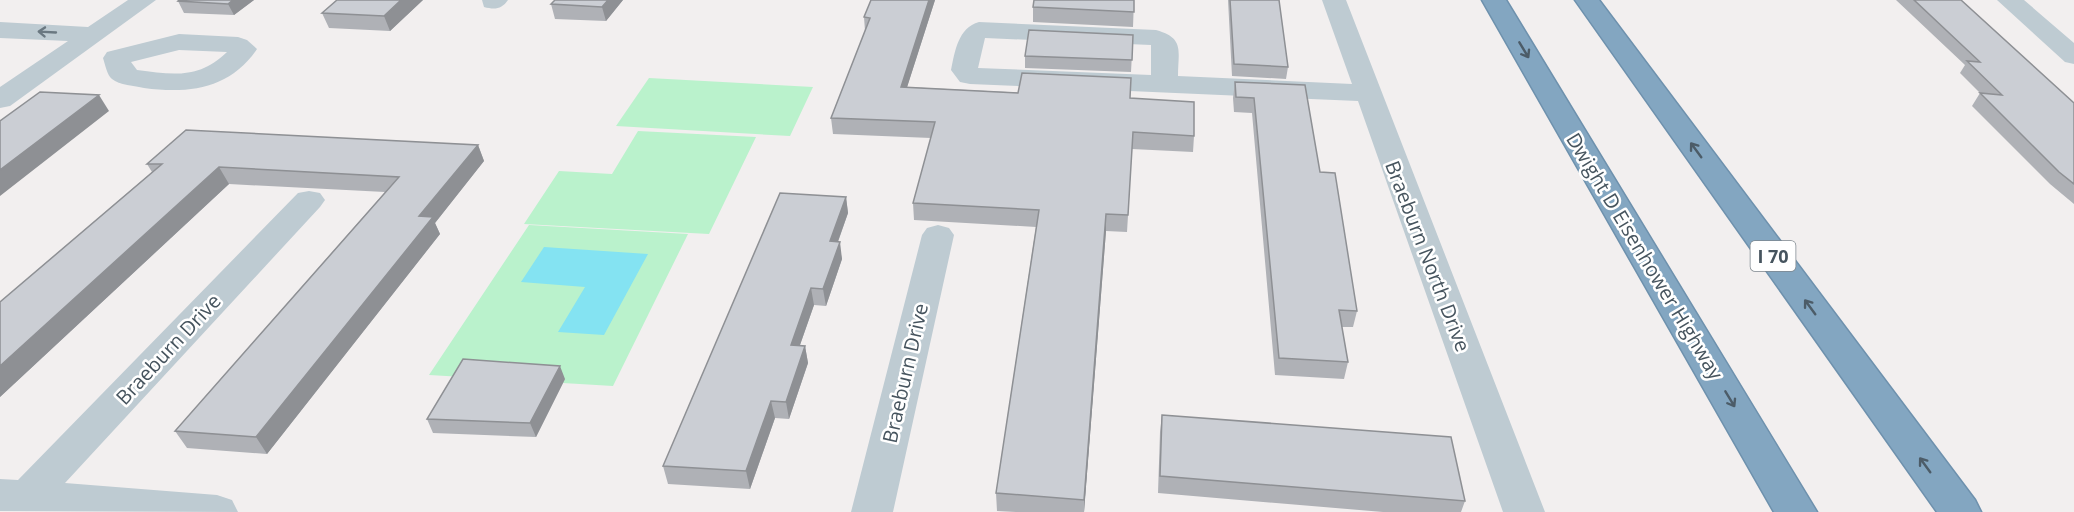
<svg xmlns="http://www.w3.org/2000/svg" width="2074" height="512" font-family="'Open Sans',sans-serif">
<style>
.green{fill:#baf2cc}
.water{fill:#84e3f2}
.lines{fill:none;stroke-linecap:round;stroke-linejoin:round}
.motorway-casing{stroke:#6e91ad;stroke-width:3}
.minor{fill:#becbd2;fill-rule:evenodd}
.motorway{fill:#83a6c1;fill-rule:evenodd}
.wall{fill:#afb1b6}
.shaded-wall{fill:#8e9094}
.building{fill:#cbced4;stroke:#8e9094;stroke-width:1.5}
.oneway{stroke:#6a7881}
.oneway2{stroke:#4c5c68}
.labels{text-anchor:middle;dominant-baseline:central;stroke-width:5;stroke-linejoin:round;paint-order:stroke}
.shield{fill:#fff;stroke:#7e878e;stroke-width:1.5}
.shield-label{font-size:18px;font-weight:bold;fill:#46545e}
.street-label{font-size:20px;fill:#46545e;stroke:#fff}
</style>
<rect width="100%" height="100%" fill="#f2efef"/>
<path class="green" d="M649,78l164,9 -23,49 -174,-10z
M638,131l118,6 -47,97 -185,-10 35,-53 53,3z
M529,225l159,9 -75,152 -184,-11z"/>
<path class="water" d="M544,247l104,7 -44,81 -46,-3 27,-45 -64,-5z"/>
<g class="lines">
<defs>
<path id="motorway" d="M1482,0h24l311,512h-43z
M1575,0h24l376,500 6,12h-44z"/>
</defs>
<use href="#motorway" class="motorway-casing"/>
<path class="minor" d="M128,0h28l-146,106 -10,2v-21l68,-46 -68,-3v-16l88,5z
M482,0h26c-6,9 -13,10 -24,7z
M1322,0h24l199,512h-42l-145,-411 -388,-17 -10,-2 -9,-12c4,-19 7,-42 28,-48l177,8c29,8 22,21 22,46l174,8zM985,38l166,7v30l-173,-7z
M1997,0h27l50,43v21l-9,-2z
M179,34l59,3 9,3 10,9c-27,40 -68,45 -113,39 -9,-2 -25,-3 -32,-9 -5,-4 -7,-15 -9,-21l4,-6zM179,50l48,2c-28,27 -53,23 -90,18l-6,-8z
M309,191l11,2 5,7 -5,7 -255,276 152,12 15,5 6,12 -238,-1v-32l18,1 280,-287z
M938,225l11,3 5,7 -61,277h-42l71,-277 5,-7z"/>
<use href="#motorway" class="motorway"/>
</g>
<path class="wall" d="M179,0h75l-20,15 -50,-2 -6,-12z
M423,0l-33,31 -61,-3 -7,-15z
M623,0l-17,21 -51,-2 -4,-15z
M871,0h64l-28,87 223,11 64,38 -1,16 -61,-3 -5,83 -21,-1 -22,281h-68l-19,-1 -1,-18 40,-266 -122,-7 -1,-17 18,-65 -98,-4 -2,-16 34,-87 -1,-14z
M1134,0l-1,27 -100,-5v-15z
M1228,0h51l9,67 -2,12 -54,-3z
M1896,0h65l113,103v101l-24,-20 -78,-78 8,-13 1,1 -21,-21 5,-8z
M1133,35l-2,37 -106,-4v-12z
M1235,82l70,3 15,87 37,139 -4,16h-11l6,35 -4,17 -69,-4 -23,-262 -18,-1 -1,-14z
M478,145l6,16 -49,62 5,11 -173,220 -80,-6 -12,-17 210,-239 -156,-8 -229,213v-95l152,-130 -5,-8z
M846,197l2,16 -10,29 4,17 -16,47 -12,-1 -14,40 5,1 3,17 -19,56 -14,-1 -25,71 -82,-5 -5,-18z
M565,379l-29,58 -103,-4 -6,-14z
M1162,415l303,86 -4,11h-78l-225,-19 2,-61z"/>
<path class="shaded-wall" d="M233,0h21l-20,15 -6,-11z
M401,0h22l-33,31 -6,-15z
M608,0h15l-17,21 -4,-14z
M929,0h6l-33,103 -1,-16z
M99,95l10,16 -109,85v-26z
M478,145l6,16 -49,62 5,11 -173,220 -11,-17 163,-221z
M219,167l10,17 -229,213v-31z
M846,197l2,16 -16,45 -2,-17z
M1106,214v17l-22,281v-12z
M840,242l2,17 -16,47 -3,-17z
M811,288l3,17 -20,57 -3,-17z
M805,346l3,17 -19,56 -3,-17z
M560,366l5,13 -29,58 -6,-14z
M771,401l4,17 -25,71 -4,-18z"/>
<path class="building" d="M179,0h54l-5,4 -50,-3z
M337,0h64l-17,16 -62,-3z
M555,0h53l-6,7 -51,-3z
M871,0h58l-28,87 117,6 4,-20 109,5 -1,20 64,4v34l-61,-4 -5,83 -22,-1 -22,286 -88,-7 43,-283 -126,-7 22,-81 -104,-4 39,-100 -6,-1z
M1034,0h100v12l-101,-5z
M1230,0h49l9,67 -54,-3z
M1914,0h47l113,103v81l-15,-12 -79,-79 22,2 -35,-34 13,1z
M1029,30l104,5 -1,25 -107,-4z
M1235,82l70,3 15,87 15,1 22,138 -18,-1 9,52 -69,-4 -25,-260 -18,-1z
M40,92l59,3 -99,75v-49z
M186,130l292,15 -59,71 14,1 -177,220 -81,-6 224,-254 -180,-10 -219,199v-64l162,-138h-15z
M780,193l66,4 -16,44 10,1 -17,47 -12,-1 -20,57 14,1 -19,56 -15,-1 -25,70 -83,-5z
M463,359l97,7 -30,57 -103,-4z
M1162,415l289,22 14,64 -305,-25z"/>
<defs><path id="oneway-shaft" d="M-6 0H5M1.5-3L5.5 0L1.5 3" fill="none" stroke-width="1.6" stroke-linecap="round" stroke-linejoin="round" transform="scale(1.5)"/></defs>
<use class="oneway" href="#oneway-shaft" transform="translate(47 32) rotate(-177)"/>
<g class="oneway2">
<use href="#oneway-shaft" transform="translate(1524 50) rotate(59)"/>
<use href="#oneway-shaft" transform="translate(1696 150) rotate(-126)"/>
<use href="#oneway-shaft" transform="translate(1810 307) rotate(-126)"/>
<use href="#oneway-shaft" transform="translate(1730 399) rotate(59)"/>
<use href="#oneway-shaft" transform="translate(1925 465) rotate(-126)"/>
</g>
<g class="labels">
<rect class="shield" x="1750.5" y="241" width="45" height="30" rx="4.5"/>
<g class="shield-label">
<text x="1773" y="256">I 70</text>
</g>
<g class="street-label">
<text transform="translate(1428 256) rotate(69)">Braeburn North Drive</text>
<text transform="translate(1645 256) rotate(59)">Dwight D Eisenhower Highway</text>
<text transform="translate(168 349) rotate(-47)">Braeburn Drive</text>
<text transform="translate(905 373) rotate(-77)">Braeburn Drive</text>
</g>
</g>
</svg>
